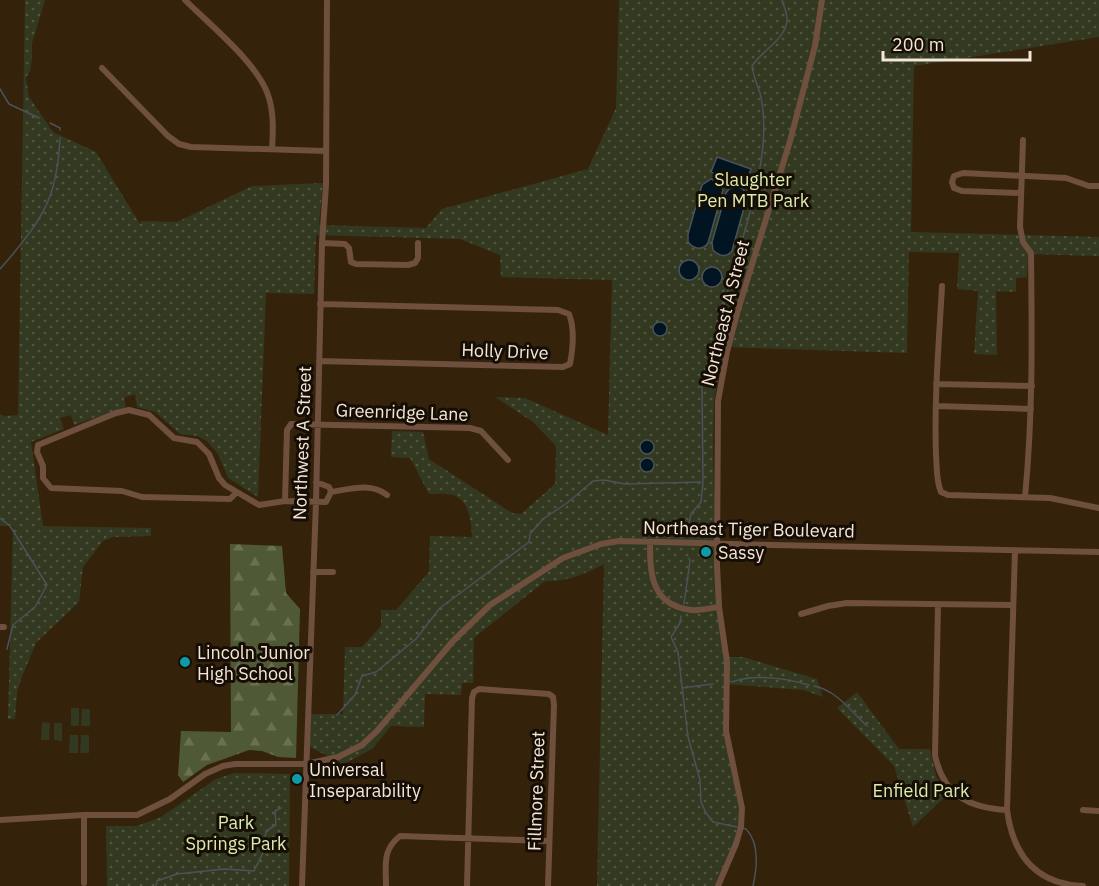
<svg xmlns="http://www.w3.org/2000/svg" width="1099" height="886" font-family="'IBM Plex Sans',sans-serif">
<style>
.grass{fill:url(#grass-dots)}
.forest{fill:url(#forest-firs)}
.garden{fill:#333920}
.water{fill:#001422;stroke:#495359;stroke-width:1.5}
.lines{fill:none;stroke-linecap:round;stroke-linejoin:round}
.stream{stroke:#495359;stroke-width:1.5}
.minor{stroke:#6f4f3d;stroke-width:6}
.minor-bridge{stroke:#6f4f3d;stroke-width:6}
.culture-dot{fill:#0f9aa8;stroke:#160e05;stroke-width:2}
.labels{text-anchor:middle;dominant-baseline:central;stroke-width:6;stroke-linejoin:round;paint-order:stroke}
.park-label{font-size:18px;fill:#dbedae;stroke:#160e05}
.street-label{font-size:18px;fill:#f4e7d9;stroke:#160e05}
.poi-label{font-size:18px;fill:#f4e7d9;stroke:#160e05;text-anchor:start}
</style>
<defs>
<pattern id="grass-dots" width="8" height="8" patternUnits="userSpaceOnUse" patternTransform="scale(1.5)"><rect width="8" height="8" fill="#333920"/><path d="M2 2h.1M6 6h.1" fill="none" stroke="#515640" stroke-width="1.8" stroke-linecap="round"/></pattern>
<pattern id="forest-firs" width="22" height="20" patternUnits="userSpaceOnUse" patternTransform="scale(1.5)"><rect width="22" height="20" fill="#505936"/><path d="M5 1l3.5 6h-7zM16 11l3.5 6h-7z" fill="#6a7152"/></pattern>
</defs>
<rect width="100%" height="100%" fill="#35220a"/>
<path class="grass" d="M25,0h20l-13,43v15l-2,13 -4,7 3,19 24,35 43,20 44,72 1,-3 36,1 75,-36 71,-3 -4,42 107,3 16,-19 146,-40 28,-61 3,-108h480v37l-185,29 -3,166 188,5v19l-71,-2 -1,23 -11,1v14l-20,-1 1,64 -23,-1 4,-63 -21,-2 2,-36 -50,-1 -2,101 -181,-6c-5,20 -12,42 -12,63 -4,82 8,164 11,247h18l74,22 6,18 -20,-7 -76,-6 -1,46 16,84 -5,25 -18,47h-122l7,-322c-16,9 -41,19 -59,17l-71,57 -1,45h-11l-1,12 -36,-1 -1,33 -33,-1 -19,23 -28,15 -34,-17 1,-33h32l2,-67h17l19,-21v-16h15l33,-38 1,-36 42,1c-1,-15 -2,-36 -19,-42 -7,-2 -17,-1 -24,-1l-19,-36 -19,-1 1,-26 31,1 6,27 83,54 9,1 34,-30 1,-38 -23,-24 -38,-25 30,1 83,37 4,-155 -111,-3 -1,-22 -40,-16 -144,-4 -2,59 -48,-1 -8,204 -30,-19 -10,-24 -11,-13 -10,-5 -17,-2 -25,-22 -18,-5 -2,-13 -11,4 2,9 -52,18 -3,-10 -11,3 4,11 -33,13 12,84 108,2v8l-38,1 -10,4 -20,26 -4,35 -43,41 -15,36 -4,14 -2,26h-7l5,-193h-13v-112l5,2 13,-1z
M857,692l42,57h31l6,27 12,18 -35,33 -19,-61 -57,-58z
M234,773l56,1 -1,112h-182l-1,-60h31l24,-9 55,-38z"/>
<path class="forest" d="M230,544l52,2 4,47 14,16 -4,149 -18,-1 -16,-6 -13,-1 -42,15 -24,17 -5,-7 3,-44 50,1z"/>
<path class="garden" d="M71,708h8v18h-8z
M82,709h8v17h-9z
M42,722l8,1 -1,17h-8z
M54,723h8v18l-8,-1z
M70,735h8v18h-9z
M81,735h8v18h-9z"/>
<path class="water" d="M717,157l34,12 -5,15 -35,-12z
M711,179l8,3 4,8 -15,53c-6,8 -14,6 -20,-1v-8l14,-49z
M736,187l7,2 4,8 -15,54c-6,7 -13,5 -19,-1l-1,-8 14,-49 3,-4z
M679 270a10 10 0 1 1 20 0a10 10 0 1 1-20 0Z
M702 277a10 10 0 1 1 20 0a10 10 0 1 1-20 0Z
M653 329a7 7 0 1 1 14 0a7 7 0 1 1-14 0Z
M640 447a7 7 0 1 1 14 0a7 7 0 1 1-14 0Z
M640 465a7 7 0 1 1 14 0a7 7 0 1 1-14 0Z"/>
<g class="lines">
<path class="stream" d="M0,89l9,15 30,14
M50,123l10,5v2
M0,269c16,-18 39,-45 48,-68 8,-19 11,-43 12,-63
M0,518l10,8 37,59 -12,22 -22,18 -6,24
M689,523l2,-9 10,-12 2,-19 -1,-100 54,-192c6,-33 12,-66 4,-98 -3,-9 -7,-18 -8,-27 9,-15 35,-27 35,-47 0,-6 -3,-13 -5,-19
M684,604l6,-43 -1,-3
M681,616l-1,7 -9,14 7,15 10,85 12,43 1,22 5,11 7,9 24,5
M732,682c20,-9 57,-3 77,3
M814,686c22,4 37,25 53,40
M682,688l31,-4
M337,715l18,-20 7,-19 14,-4 40,-33 24,-31 89,-66 1,-8 13,-15 24,-16 26,-22 11,-1 21,4 76,-2
M742,828l4,1c14,14 11,39 7,57
M156,886l1,-5 20,-7 47,-5 30,2 9,-18 3,-22 10,-6 -1,-14 6,-3"/>
<path class="minor" d="M185,0c25,25 75,65 84,98 5,17 4,34 3,51
M102,68l66,68 11,8 12,3 135,4
M1023,140l-3,87 3,15 8,11c1,81 2,162 -6,244
M1021,193l-59,-2 -8,-3 -2,-6 2,-6 9,-3 103,5 23,8h10
M322,243l23,1 4,4 2,14 5,2 52,1 7,-2 3,-5v-15
M942,286c-3,56 -8,112 -6,169 1,12 0,26 5,37l7,3 102,3 49,10
M319,361l244,6 7,-3c3,-16 5,-35 -1,-50l-11,-4 -238,-6
M936,384l96,2
M936,406l95,3
M331,492c19,-3 40,-10 56,3
M236,493l-6,6 -88,-2 -20,-6 -71,-3 -8,-10v-12l-6,-14 1,-7 78,-32 13,-3 20,5 25,23 23,4 12,12 10,24 6,7 34,20 26,-4 41,1 5,-10 -2,-5 -13,-5
M285,501l2,-71 4,-6 179,4 11,3 27,29
M650,542c0,32 1,63 41,68 9,1 19,-2 28,-3
M732,544l367,8
M1015,551l-8,259c6,45 29,74 76,76
M313,572h20
M938,605l-3,150c8,40 34,53 72,55
M801,614l27,-8 19,-3 165,2
M0,627h4
M1083,810l16,1
M0,820l84,-5h53l33,-16 35,-25 18,-8 12,-2h71l32,-7 24,-12 15,-14 76,-90 37,-36 73,-47 38,-14 18,-3 80,2
M84,883v-68
M302,886l14,-384 6,-259 4,-58 1,-185
M386,886c0,-21 -4,-36 14,-50l149,5
M467,886l5,-188 2,-6 5,-3 70,5 4,3 1,8 -6,181
M718,886l18,-42 5,-17 1,-19 -16,-77 1,-69 -8,-55 -2,-42 1,-164 9,-49 11,-42 52,-169 25,-95 7,-46"/>
<path class="minor-bridge" d="M699,543l33,1"/>
</g>
<g class="culture-dot">
<circle cx="706" cy="552" r="6"/>
<circle cx="185" cy="662" r="6"/>
<circle cx="297" cy="779" r="6"/>
</g>
<g class="labels">
<g class="park-label">
<text x="753" y="179">Slaughter<tspan x="753" dy="21">Pen MTB Park</tspan></text>
<text x="921" y="790">Enfield Park</text>
<text x="236" y="822">Park<tspan x="236" dy="21">Springs Park</tspan></text>
</g>
<g class="street-label">
<text transform="translate(725 313) rotate(-76)">Northeast A Street</text>
<text transform="translate(505 351) rotate(2)">Holly Drive</text>
<text transform="translate(402 412) rotate(2)">Greenridge Lane</text>
<text transform="translate(302 443) rotate(-88)">Northwest A Street</text>
<text transform="translate(749 529) rotate(1)">Northeast Tiger Boulevard</text>
<text transform="translate(536 791) rotate(-88)">Fillmore Street</text>
</g>
<g class="poi-label">
<text x="718" y="552">Sassy</text>
<text x="197" y="652">Lincoln Junior<tspan x="197" dy="21">High School</tspan></text>
<text x="309" y="769">Universal<tspan x="309" dy="21">Inseparability</tspan></text>
</g>
</g>
<path d="M883 51v9h147v-9" fill="none" stroke="#f4e7d9" stroke-width="3"/>
<text x="892" y="51" font-size="18" fill="#f4e7d9" stroke="#160e05" stroke-width="4.5" paint-order="stroke">200 m</text>
</svg>
